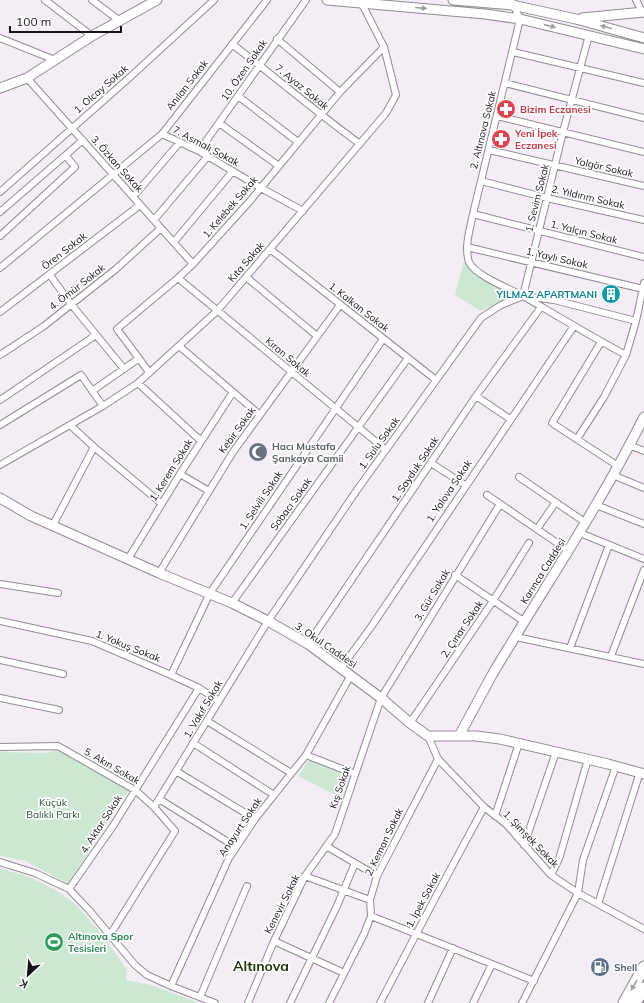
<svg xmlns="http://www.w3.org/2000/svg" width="644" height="1003" font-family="Mulish,sans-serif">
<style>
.green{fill:#cde8d2}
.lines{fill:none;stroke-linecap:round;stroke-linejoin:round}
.street-casing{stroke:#908a92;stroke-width:8}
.secondary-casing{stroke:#908a92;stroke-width:11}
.highway-casing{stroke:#908a92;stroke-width:13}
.street{stroke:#fff;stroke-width:6}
.secondary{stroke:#fff;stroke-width:9}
.highway{stroke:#fff;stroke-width:11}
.tram{stroke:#666267;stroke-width:1}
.oneway{fill:#a1a0a1}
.labels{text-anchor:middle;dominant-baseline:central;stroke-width:3.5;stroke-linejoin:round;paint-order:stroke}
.street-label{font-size:10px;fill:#151215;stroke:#fefdff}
.health-label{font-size:10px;font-weight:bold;fill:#be3a42;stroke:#fefdff;text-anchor:start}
.culture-label{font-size:10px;font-weight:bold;fill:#0d838f;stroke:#fefdff;text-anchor:end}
.worship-label{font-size:10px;font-weight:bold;fill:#5b616d;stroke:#fefdff;text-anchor:start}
.park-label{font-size:10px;fill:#255131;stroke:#fefdff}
.leisure-label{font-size:10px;font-weight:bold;fill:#27864d;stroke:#fefdff;text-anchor:start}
.service-label{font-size:10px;font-weight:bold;fill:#4e5e75;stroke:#fefdff;text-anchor:start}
.district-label{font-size:14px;font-weight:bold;fill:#1c3200;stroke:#fefdff}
</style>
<rect width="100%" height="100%" fill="#f4edf6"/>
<path class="green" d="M464,261l45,34 1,3 -29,13 -26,-16z
M59,750l71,38 -62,96 -42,-23 -26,-5v-104l44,1z
M308,761h4l37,14 -8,23 -43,-22z
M0,868l29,9 27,13 19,14 20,22 24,32 8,12 -1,10 25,5 48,18h-199z"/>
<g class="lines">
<defs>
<path id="street" d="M45,0l47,36
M92,0l28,21
M511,0l9,19 -47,195c-3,15 -9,33 -4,48 6,14 44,28 56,35 34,20 67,40 101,58
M636,0l6,12
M0,38l55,22
M277,39l63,53
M232,44c43,33 84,68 128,100
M513,52l131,31
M27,78l166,186
M505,83l139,35
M238,96l60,46
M497,116l147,36
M219,123l60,43
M162,134l37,17 62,37 42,23
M489,150l155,36
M199,151l107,-151
M481,181l66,17 97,22
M0,192l129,-114 85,-78
M133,197l47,-55
M0,212l83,-72
M473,214l171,43
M154,220l54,-64
M0,236l75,-69 -9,-11
M174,242l59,-71
M467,247l176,42
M270,249l166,131
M0,268l162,-134 105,-134
M50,275l21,29 53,65
M246,277l71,59
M178,278l208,172
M523,296l40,-164 26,-97
M0,312l140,-107
M601,342l-49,81 66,43
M179,346l81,69
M0,355l44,-29 72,-57 45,-41
M149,372l-32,-43 61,-51 15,-14 57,-63 90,-109 44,-45
M138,383l63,58
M92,391l46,-32
M476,396l34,23
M0,400l96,-65
M0,425l81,-50 22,31
M70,425l24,22 68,57
M577,439l27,-42 22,-42 10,-34 8,-38
M629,445l15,6
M431,463l34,22
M0,465l103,-59 35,-23 79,-72 169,-198 10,-18 -12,-48 -22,-43
M180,474l29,17
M613,475l31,13
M519,477l67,46
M487,495l82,56
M596,505l48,19
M53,525l41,-78
M537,529l19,-27
M580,533l64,26
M128,559l52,-85 53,-82
M159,573l74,-121 107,-147
M455,575l70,47
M0,584l58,9
M232,603l176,-245
M0,621l92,20 79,34 28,13 20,13
M516,637l128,27
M308,644l168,-248 65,-89
M570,648l39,-103
M611,656l33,-86
M0,660l63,14
M341,668l30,-41 203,-301
M171,675l39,-82 173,-254
M0,698l59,12
M207,721l84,52
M410,723l83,-122 36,-58
M428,736l10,23 46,48 22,17 45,51 27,18 66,36
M193,743l81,52
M0,747l58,-1 77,44 19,17 21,24 -65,104
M306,755l45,-80
M176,771l79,48
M159,799l77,48
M154,807l114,-186 89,-131 124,-172 20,-13 22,-9 31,4 82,21
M495,816l24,-73
M524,845l32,-93
M326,846l51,30
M0,862l35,11 34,16 20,21 46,55 12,10 24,11 44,17
M551,875l8,-16 29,-100
M305,876l30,-42 46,-136 119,-194
M69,889l44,-63 86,-138
M598,904l42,-132
M371,916l121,48
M274,941l70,32
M171,986l58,-128 26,-39 51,-64 49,19
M200,997l47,-111
M248,1003l26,-62 31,-65 65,24
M290,1003l47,-97 18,-43
M329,1003l35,-69 7,-18 -1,-16 7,-24 61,-117
M380,1003l53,-101 51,-95
M428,1003l25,-55
M473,1003l19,-39 42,17
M522,1003l56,-110 5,-33 33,-94"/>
<path id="secondary" d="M327,0l158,14 35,5 124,30
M453,0l59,5 64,14 68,19
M582,18l62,-6
M0,88l27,-10 65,-42 65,-36
M0,498l31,18 128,57 73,30 36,18 40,23 73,54 29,25 18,13h48l24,3 108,25 36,10
M459,736c11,-20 22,-41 33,-61 51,-86 107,-168 152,-258"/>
<path id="highway" d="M624,1003l20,-36
M636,1003l8,-15"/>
</defs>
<use href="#street" class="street-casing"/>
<use href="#secondary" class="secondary-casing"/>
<use href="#highway" class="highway-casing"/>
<use href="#street" class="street"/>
<use href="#secondary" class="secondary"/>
<use href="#highway" class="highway"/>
<path class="tram" d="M642,1003l2,-3"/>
</g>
<defs><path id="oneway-solid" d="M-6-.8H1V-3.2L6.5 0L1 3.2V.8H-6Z"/></defs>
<g class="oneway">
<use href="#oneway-solid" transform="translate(421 8) rotate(5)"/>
<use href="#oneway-solid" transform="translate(550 26) rotate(13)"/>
<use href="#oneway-solid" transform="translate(606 27) rotate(-165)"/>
<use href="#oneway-solid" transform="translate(634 985) rotate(120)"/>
</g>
<defs>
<symbol id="pharmacy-disc" viewBox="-11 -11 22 22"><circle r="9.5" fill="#e0444e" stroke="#fefdff"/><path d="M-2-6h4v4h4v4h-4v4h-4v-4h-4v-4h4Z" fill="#fff"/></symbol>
<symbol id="building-disc" viewBox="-11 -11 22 22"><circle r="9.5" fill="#0f9aa8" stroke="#fefdff"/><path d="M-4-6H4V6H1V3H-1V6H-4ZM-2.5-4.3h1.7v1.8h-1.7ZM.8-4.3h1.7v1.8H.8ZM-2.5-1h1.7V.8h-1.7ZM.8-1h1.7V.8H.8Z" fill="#fff"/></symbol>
<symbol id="mosque-disc" viewBox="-11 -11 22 22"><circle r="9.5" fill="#6b7280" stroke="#fefdff"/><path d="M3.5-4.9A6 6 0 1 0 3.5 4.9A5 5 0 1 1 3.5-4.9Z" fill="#fff"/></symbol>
<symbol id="stadium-disc" viewBox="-11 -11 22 22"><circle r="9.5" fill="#2e9e5b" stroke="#fefdff"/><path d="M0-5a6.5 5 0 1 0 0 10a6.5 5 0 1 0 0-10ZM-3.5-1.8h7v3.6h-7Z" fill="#fff"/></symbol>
<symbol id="fuel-disc" viewBox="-11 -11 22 22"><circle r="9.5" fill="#5c6f8a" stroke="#fefdff"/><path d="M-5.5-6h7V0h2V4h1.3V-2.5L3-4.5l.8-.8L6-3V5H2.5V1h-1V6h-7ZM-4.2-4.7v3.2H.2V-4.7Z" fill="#fff"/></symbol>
</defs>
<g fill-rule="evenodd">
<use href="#pharmacy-disc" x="495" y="98" width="22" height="22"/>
<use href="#pharmacy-disc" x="490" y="128" width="22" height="22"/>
<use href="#building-disc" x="600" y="283" width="22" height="22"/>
<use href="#mosque-disc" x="247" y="441" width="22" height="22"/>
<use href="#stadium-disc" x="43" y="931" width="22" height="22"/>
<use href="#fuel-disc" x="589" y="956" width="22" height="22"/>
</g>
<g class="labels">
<g class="street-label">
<text transform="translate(244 70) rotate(-55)">10. Özen Sokak</text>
<text transform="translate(187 85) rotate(-52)">Anılan Sokak</text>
<text transform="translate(302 87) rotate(39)">7. Ayaz Sokak</text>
<text transform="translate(101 89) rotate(-41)">1. Olcay Sokak</text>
<text transform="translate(483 130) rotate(-76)">2. Altınova Sokak</text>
<text transform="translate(206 146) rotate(28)">7. Asmalı Sokak</text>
<text transform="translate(117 164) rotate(48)">3. Özkan Sokak</text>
<text transform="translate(604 167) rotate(13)">Yolgör Sokak</text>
<text transform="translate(588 197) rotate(13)">2. Yıldırım Sokak</text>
<text transform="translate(537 198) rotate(-76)">1. Sevim Sokak</text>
<text transform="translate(230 207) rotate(-49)">1. Kelebek Sokak</text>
<text transform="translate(584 232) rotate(14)">1. Yalçın Sokak</text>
<text transform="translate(64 251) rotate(-38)">Ören Sokak</text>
<text transform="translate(557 258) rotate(13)">1. Yaylı Sokak</text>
<text transform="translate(246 262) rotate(-49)">Kıta Sokak</text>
<text transform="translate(77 287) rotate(-38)">4. Ömür Sokak</text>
<text transform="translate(359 307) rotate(38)">1. Kalkan Sokak</text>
<text transform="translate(288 357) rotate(40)">Kıran Sokak</text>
<text transform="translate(237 430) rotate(-54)">Kebir Sokak</text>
<text transform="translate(379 443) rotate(-54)">1. Sulu Sokak</text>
<text transform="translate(415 469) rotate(-56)">1. Sayduk Sokak</text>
<text transform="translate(171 470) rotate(-58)">1. Kerem Sokak</text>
<text transform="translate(449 491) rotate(-56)">1. Yalova Sokak</text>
<text transform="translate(261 500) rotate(-56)">1. Selvili Sokak</text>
<text transform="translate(291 504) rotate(-54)">Sobacı Sokak</text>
<text transform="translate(543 571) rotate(-58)">Karınca Caddesi</text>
<text transform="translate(432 595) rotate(-59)">3. Gür Sokak</text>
<text transform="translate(462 629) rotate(-56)">2. Çınar Sokak</text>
<text transform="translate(326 645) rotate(34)">3. Okul Caddesi</text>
<text transform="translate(128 646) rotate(22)">1. Yokuş Sokak</text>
<text transform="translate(203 709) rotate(-59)">1. Vakıf Sokak</text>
<text transform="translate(112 766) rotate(30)">5. Akın Sokak</text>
<text transform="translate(340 787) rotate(-71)">Kış Sokak</text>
<text transform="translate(101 824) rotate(-57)">4. Aktar Sokak</text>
<text transform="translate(240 827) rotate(-56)">Anayurt Sokak</text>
<text transform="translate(531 839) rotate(46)">1. Şimşek Sokak</text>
<text transform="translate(384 842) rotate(-64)">2. Keman Sokak</text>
<text transform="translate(423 900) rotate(-62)">1. İpek Sokak</text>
<text transform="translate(282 904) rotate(-63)">Kenevir Sokak</text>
</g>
<g class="health-label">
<text x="520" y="109">Bizim Eczanesi</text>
<text x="515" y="133">Yeni İpek<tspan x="515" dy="12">Eczanesi</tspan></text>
</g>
<g class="culture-label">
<text x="597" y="294">YILMAZ APARTMANI</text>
</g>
<g class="worship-label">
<text x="272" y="446">Hacı Mustafa<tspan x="272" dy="12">Şankaya Camii</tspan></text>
</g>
<g class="park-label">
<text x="53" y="802">Küçük<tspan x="53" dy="12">Balıklı Parkı</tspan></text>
</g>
<g class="leisure-label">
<text x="68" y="936">Altınova Spor<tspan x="68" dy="12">Tesisleri</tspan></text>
</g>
<g class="service-label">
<text x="614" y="967">Shell</text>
</g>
<g class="district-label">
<text x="261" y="966">Altınova</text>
</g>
</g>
<g transform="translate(28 975) rotate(206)" stroke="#fefdff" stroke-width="3" paint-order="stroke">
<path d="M0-3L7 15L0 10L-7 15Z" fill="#151215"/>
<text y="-6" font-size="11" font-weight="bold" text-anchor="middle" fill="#151215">K</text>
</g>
<path d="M10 26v6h111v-6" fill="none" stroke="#151215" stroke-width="2"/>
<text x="16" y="26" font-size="12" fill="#151215" stroke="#fefdff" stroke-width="3" paint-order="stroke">100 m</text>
</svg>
